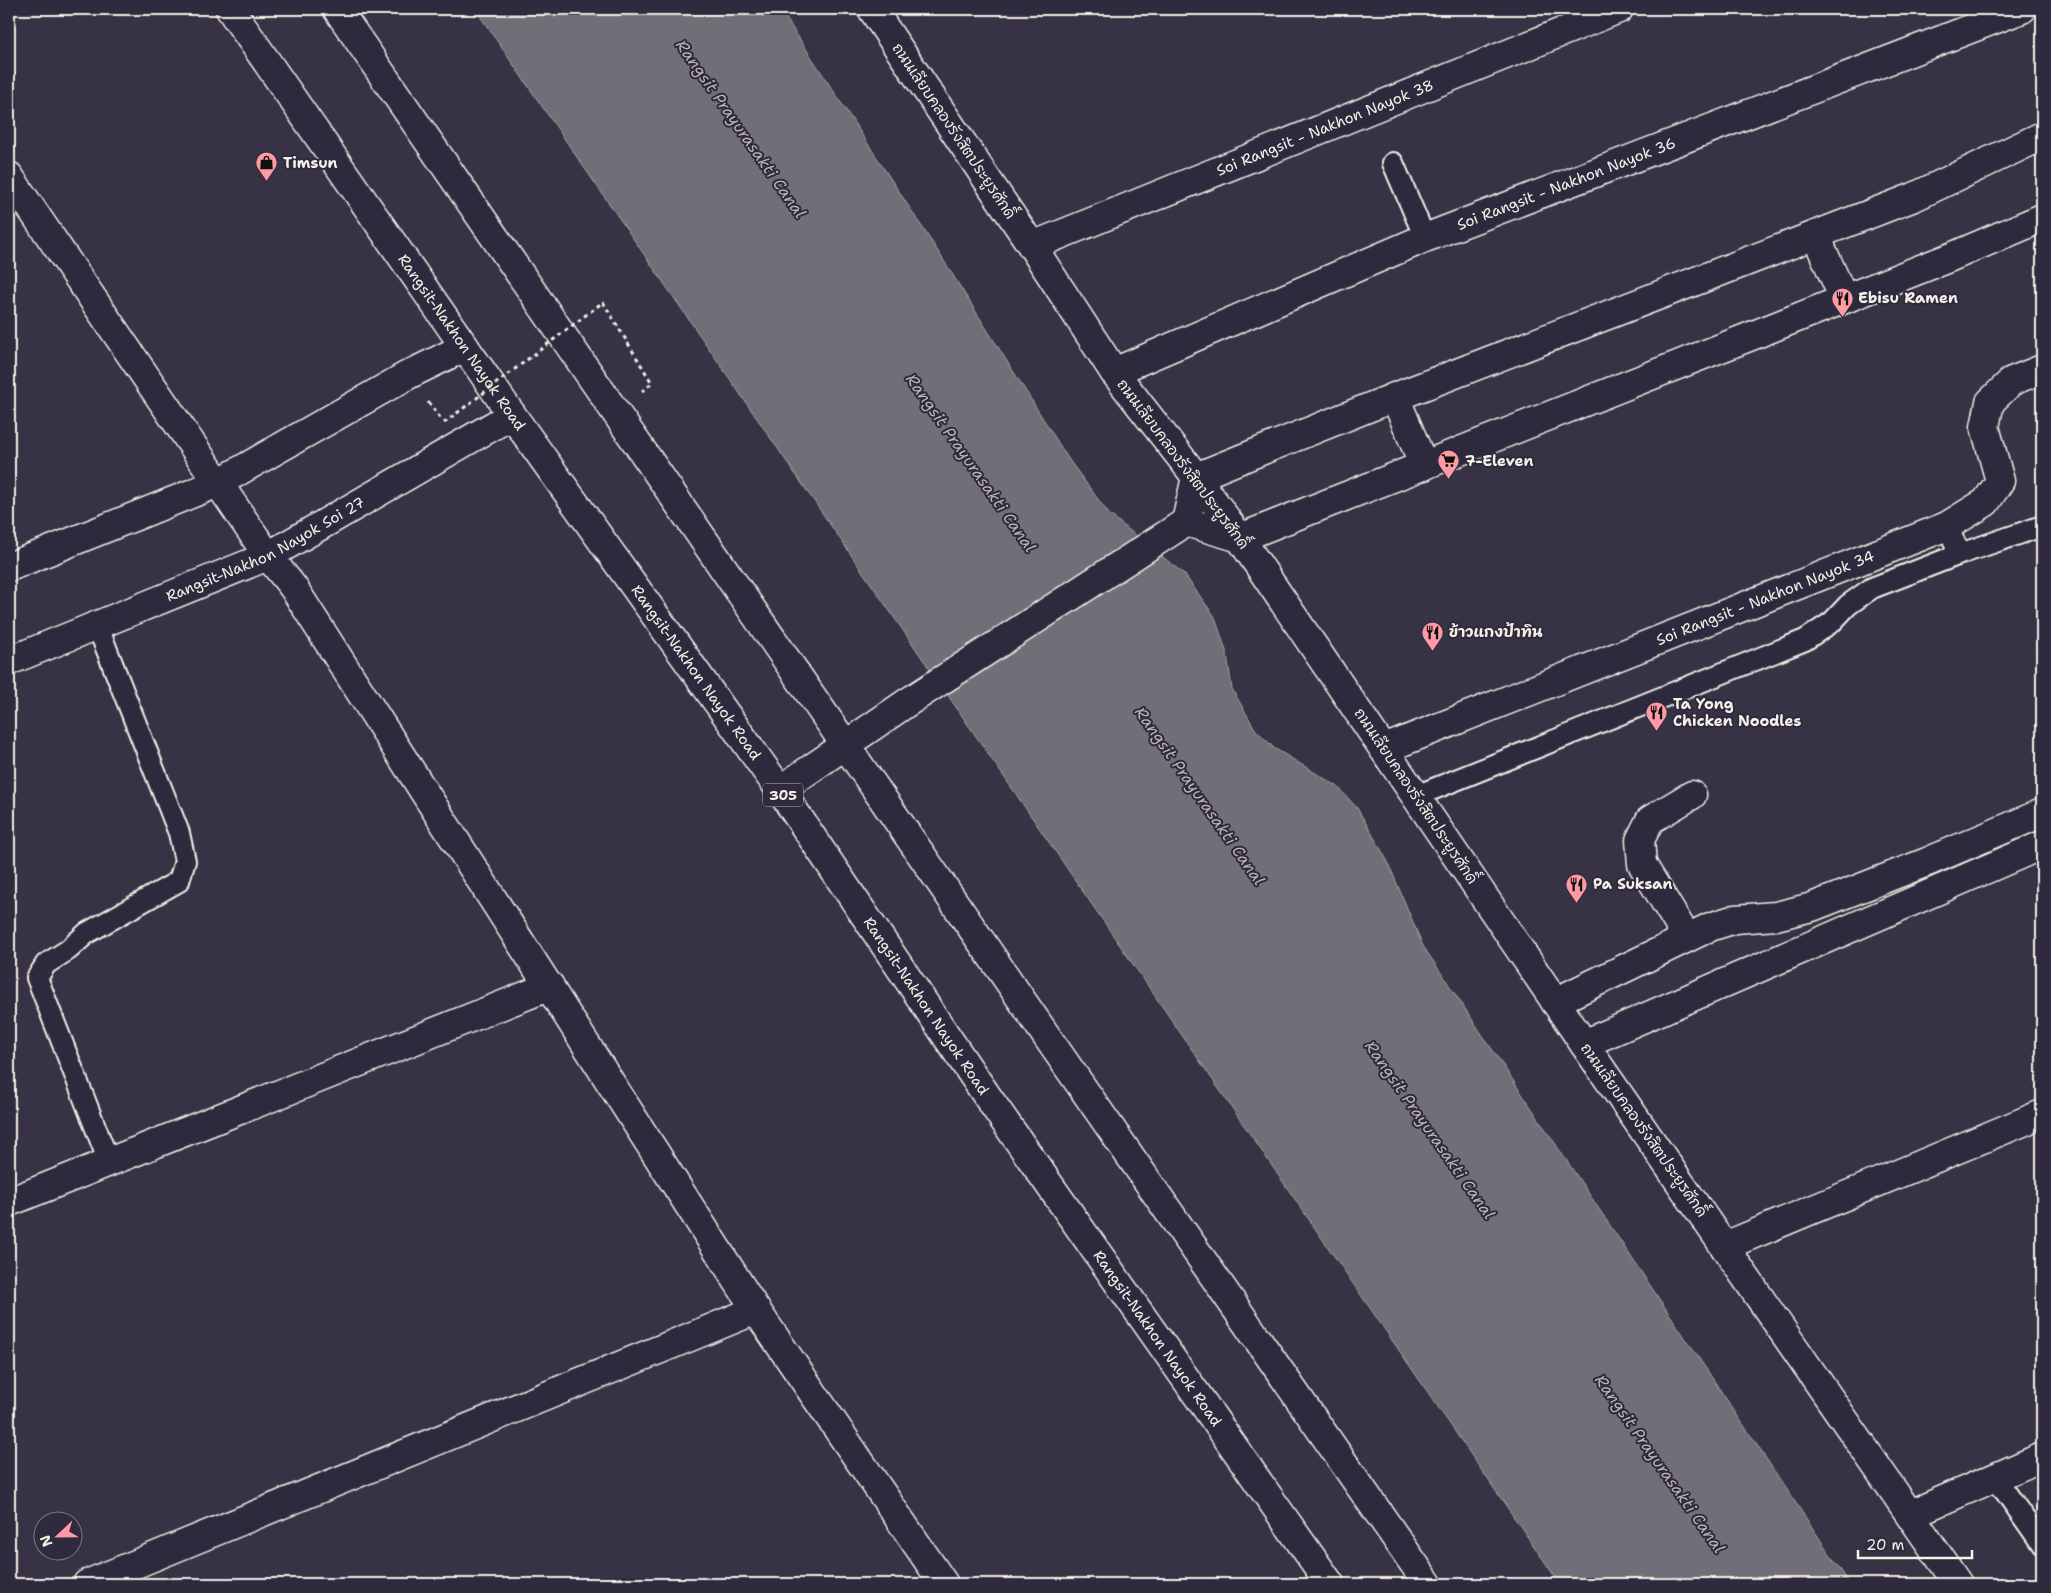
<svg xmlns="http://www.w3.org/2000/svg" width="2051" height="1593" font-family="'Shantell Sans','Playpen Sans Thai',sans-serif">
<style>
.water{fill:#726e77;stroke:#a6a2a4}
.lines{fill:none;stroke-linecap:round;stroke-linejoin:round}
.service-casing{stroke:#f4f1e8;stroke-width:24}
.minor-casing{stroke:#f4f1e8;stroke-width:31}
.tertiary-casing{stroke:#f4f1e8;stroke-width:31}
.primary-casing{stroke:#f4f1e8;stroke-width:31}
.path{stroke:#f4f1e8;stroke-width:3;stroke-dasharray:4 4;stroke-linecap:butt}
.service{stroke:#2f2a3d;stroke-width:20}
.minor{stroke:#2f2a3d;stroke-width:28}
.tertiary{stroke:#2f2a3d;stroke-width:28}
.primary{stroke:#2f2a3d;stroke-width:28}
.path-bridge{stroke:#f4f1e8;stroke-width:3;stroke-dasharray:4 4;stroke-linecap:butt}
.labels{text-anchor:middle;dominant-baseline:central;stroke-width:4;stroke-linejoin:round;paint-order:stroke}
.shield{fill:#2f2a3d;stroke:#b9b5b5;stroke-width:1}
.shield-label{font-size:14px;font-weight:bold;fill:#f4f1e8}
.street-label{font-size:15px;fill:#f4f1e8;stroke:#2f2a3d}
.poi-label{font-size:15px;font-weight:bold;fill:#f4f1e8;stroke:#2f2a3d;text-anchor:start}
.water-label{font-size:16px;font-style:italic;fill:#bab6b5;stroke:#2f2a3d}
</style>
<rect width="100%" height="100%" fill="#373244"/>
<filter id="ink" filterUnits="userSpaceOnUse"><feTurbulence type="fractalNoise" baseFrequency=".02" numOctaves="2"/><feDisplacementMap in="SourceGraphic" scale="10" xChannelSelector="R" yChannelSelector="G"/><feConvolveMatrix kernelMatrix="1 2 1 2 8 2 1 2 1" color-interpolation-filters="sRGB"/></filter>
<g filter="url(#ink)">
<path class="water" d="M475,9h305l159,244 130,207 40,54 75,60 31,43 12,37 5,35 23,40 19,19 63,38 20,22 30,52 36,86 427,638h-290z"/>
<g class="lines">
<defs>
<path id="service" d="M1393,163l32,75
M1947,526l13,28 82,-28
M97,625l82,208 6,28 -6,20 -92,52 -19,17 -22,14 -9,14 72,184
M1416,796l389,-156 27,-18 16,-17 24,-17 88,-34
M1995,1477l47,67"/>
<g id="minor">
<path d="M9,176l259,380 25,31 463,723 188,274"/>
<path d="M1816,236l28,63"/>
<path id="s1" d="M1032,246l587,-237"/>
<path id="s2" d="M1114,372l311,-134 597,-229"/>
<path d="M1395,397l29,69"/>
<path d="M1186,522l54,16 711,-281 91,-39"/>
<path d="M9,567l209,-84 190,-108 57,-28"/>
<path id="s3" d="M9,661l259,-105 244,-141"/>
<path id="s4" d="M1384,749l563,-223 39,-24 14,-21 -15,-54 5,-25 22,-21 30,-12"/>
<path d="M780,790l125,-86 281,-182 10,-45 199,-80 519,-200 128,-61"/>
<path d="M1687,938l-45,-74 -2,-24 10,-20 42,-25"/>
<path d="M1555,1002l155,-75 25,-8 41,-3 36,-9 115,-45 115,-49"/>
<path d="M1584,1044l458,-199"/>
<path d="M9,1202l541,-216"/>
<path d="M1725,1246l317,-132"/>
<path d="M1911,1514l131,-57"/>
<path d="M87,1584l669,-274"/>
</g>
<path id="tertiary" d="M872,9l160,237 82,126 82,105 44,61 344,506 374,540"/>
<g id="primary">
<path id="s5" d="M230,9l282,406 268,375 207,306 343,488"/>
<path d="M337,9l715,1035 376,540"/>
</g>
</defs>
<use href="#service" class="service-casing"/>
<use href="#minor" class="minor-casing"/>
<use href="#tertiary" class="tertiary-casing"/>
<use href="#primary" class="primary-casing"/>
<path class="path" d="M603,302l49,81 -10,8
M428,402l13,17"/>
<use href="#service" class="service"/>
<use href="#minor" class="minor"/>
<use href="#tertiary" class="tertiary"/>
<use href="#primary" class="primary"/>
<path class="path-bridge" d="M444,423l159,-121"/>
</g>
</g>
<defs>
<symbol id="shop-pin" viewBox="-11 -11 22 30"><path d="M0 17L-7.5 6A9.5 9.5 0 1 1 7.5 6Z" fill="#ff9aa2" stroke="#2f2a3d"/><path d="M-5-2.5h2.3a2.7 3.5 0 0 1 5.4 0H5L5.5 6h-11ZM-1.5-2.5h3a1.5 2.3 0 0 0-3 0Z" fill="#111"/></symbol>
<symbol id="restaurant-pin" viewBox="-11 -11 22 30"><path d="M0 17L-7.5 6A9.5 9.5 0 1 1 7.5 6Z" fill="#ff9aa2" stroke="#2f2a3d"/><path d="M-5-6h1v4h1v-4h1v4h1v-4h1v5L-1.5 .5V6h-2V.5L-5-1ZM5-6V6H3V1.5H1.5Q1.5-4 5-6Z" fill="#111"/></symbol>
<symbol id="supermarket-pin" viewBox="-11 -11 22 30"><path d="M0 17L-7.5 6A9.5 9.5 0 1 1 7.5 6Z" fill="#ff9aa2" stroke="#2f2a3d"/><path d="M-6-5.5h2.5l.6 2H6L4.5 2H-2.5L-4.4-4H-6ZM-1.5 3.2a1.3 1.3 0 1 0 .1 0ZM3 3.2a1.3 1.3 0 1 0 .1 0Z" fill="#111"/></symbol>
</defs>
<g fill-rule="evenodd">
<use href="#shop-pin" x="254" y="150" width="25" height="34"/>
<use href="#restaurant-pin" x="1830" y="286" width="25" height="34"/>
<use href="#supermarket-pin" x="1436" y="448" width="25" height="34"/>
<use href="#restaurant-pin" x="1420" y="620" width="25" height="34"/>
<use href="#restaurant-pin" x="1644" y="700" width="25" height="34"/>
<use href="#restaurant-pin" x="1564" y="872" width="25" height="34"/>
</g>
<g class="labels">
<rect class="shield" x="763" y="783.5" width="40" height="23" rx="4"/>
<g class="shield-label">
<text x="783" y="795">305</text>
</g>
<g class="street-label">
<text stroke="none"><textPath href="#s1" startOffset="316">Soi Rangsit - Nakhon Nayok 38</textPath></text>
<text transform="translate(954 131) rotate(56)">ถนนเลียบคลองรังสิตประยูรศักดิ์</text>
<text stroke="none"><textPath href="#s2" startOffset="490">Soi Rangsit - Nakhon Nayok 36</textPath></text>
<text stroke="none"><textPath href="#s5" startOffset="406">Rangsit-Nakhon Nayok Road</textPath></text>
<text transform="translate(1183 464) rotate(53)">ถนนเลียบคลองรังสิตประยูรศักดิ์</text>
<text stroke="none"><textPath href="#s3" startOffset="280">Rangsit-Nakhon Nayok Soi 27</textPath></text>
<text stroke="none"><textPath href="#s4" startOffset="410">Soi Rangsit - Nakhon Nayok 34</textPath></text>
<text stroke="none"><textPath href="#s5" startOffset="811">Rangsit-Nakhon Nayok Road</textPath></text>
<text transform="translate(1416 796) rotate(56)">ถนนเลียบคลองรังสิตประยูรศักดิ์</text>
<text stroke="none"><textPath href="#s5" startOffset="1216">Rangsit-Nakhon Nayok Road</textPath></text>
<text transform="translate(1644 1130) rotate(55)">ถนนเลียบคลองรังสิตประยูรศักดิ์</text>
<text stroke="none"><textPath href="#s5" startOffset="1621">Rangsit-Nakhon Nayok Road</textPath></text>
</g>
<g class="poi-label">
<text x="283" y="163">Timsun</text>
<text x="1858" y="298">Ebisu Ramen</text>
<text x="1465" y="461">7-Eleven</text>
<text x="1449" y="632">ข้าวแกงป้าทิน</text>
<text x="1673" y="704">Ta Yong<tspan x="1673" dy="17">Chicken Noodles</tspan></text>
<text x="1593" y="884">Pa Suksan</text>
</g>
<g class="water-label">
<text transform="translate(741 129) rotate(55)">Rangsit Prayurasakti Canal</text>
<text transform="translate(971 463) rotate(55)">Rangsit Prayurasakti Canal</text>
<text transform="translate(1200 796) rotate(55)">Rangsit Prayurasakti Canal</text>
<text transform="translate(1430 1130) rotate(55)">Rangsit Prayurasakti Canal</text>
<text transform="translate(1660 1464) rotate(55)">Rangsit Prayurasakti Canal</text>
</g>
</g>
<rect width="2051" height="1593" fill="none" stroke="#2f2a3d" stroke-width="30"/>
<rect x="15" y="15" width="2021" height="1563" fill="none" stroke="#f4f1e8" stroke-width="2" filter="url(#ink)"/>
<g transform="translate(58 1536) rotate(248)"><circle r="24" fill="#2f2a3d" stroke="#7e7a81"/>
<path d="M0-4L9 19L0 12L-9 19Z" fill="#ff9aa2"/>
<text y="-8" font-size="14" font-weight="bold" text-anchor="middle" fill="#f4f1e8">N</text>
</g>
<path d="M1858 1550v8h114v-8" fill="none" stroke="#f4f1e8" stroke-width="2.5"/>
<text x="1866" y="1550" font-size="15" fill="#f4f1e8" stroke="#2f2a3d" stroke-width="4" paint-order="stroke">20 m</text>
</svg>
